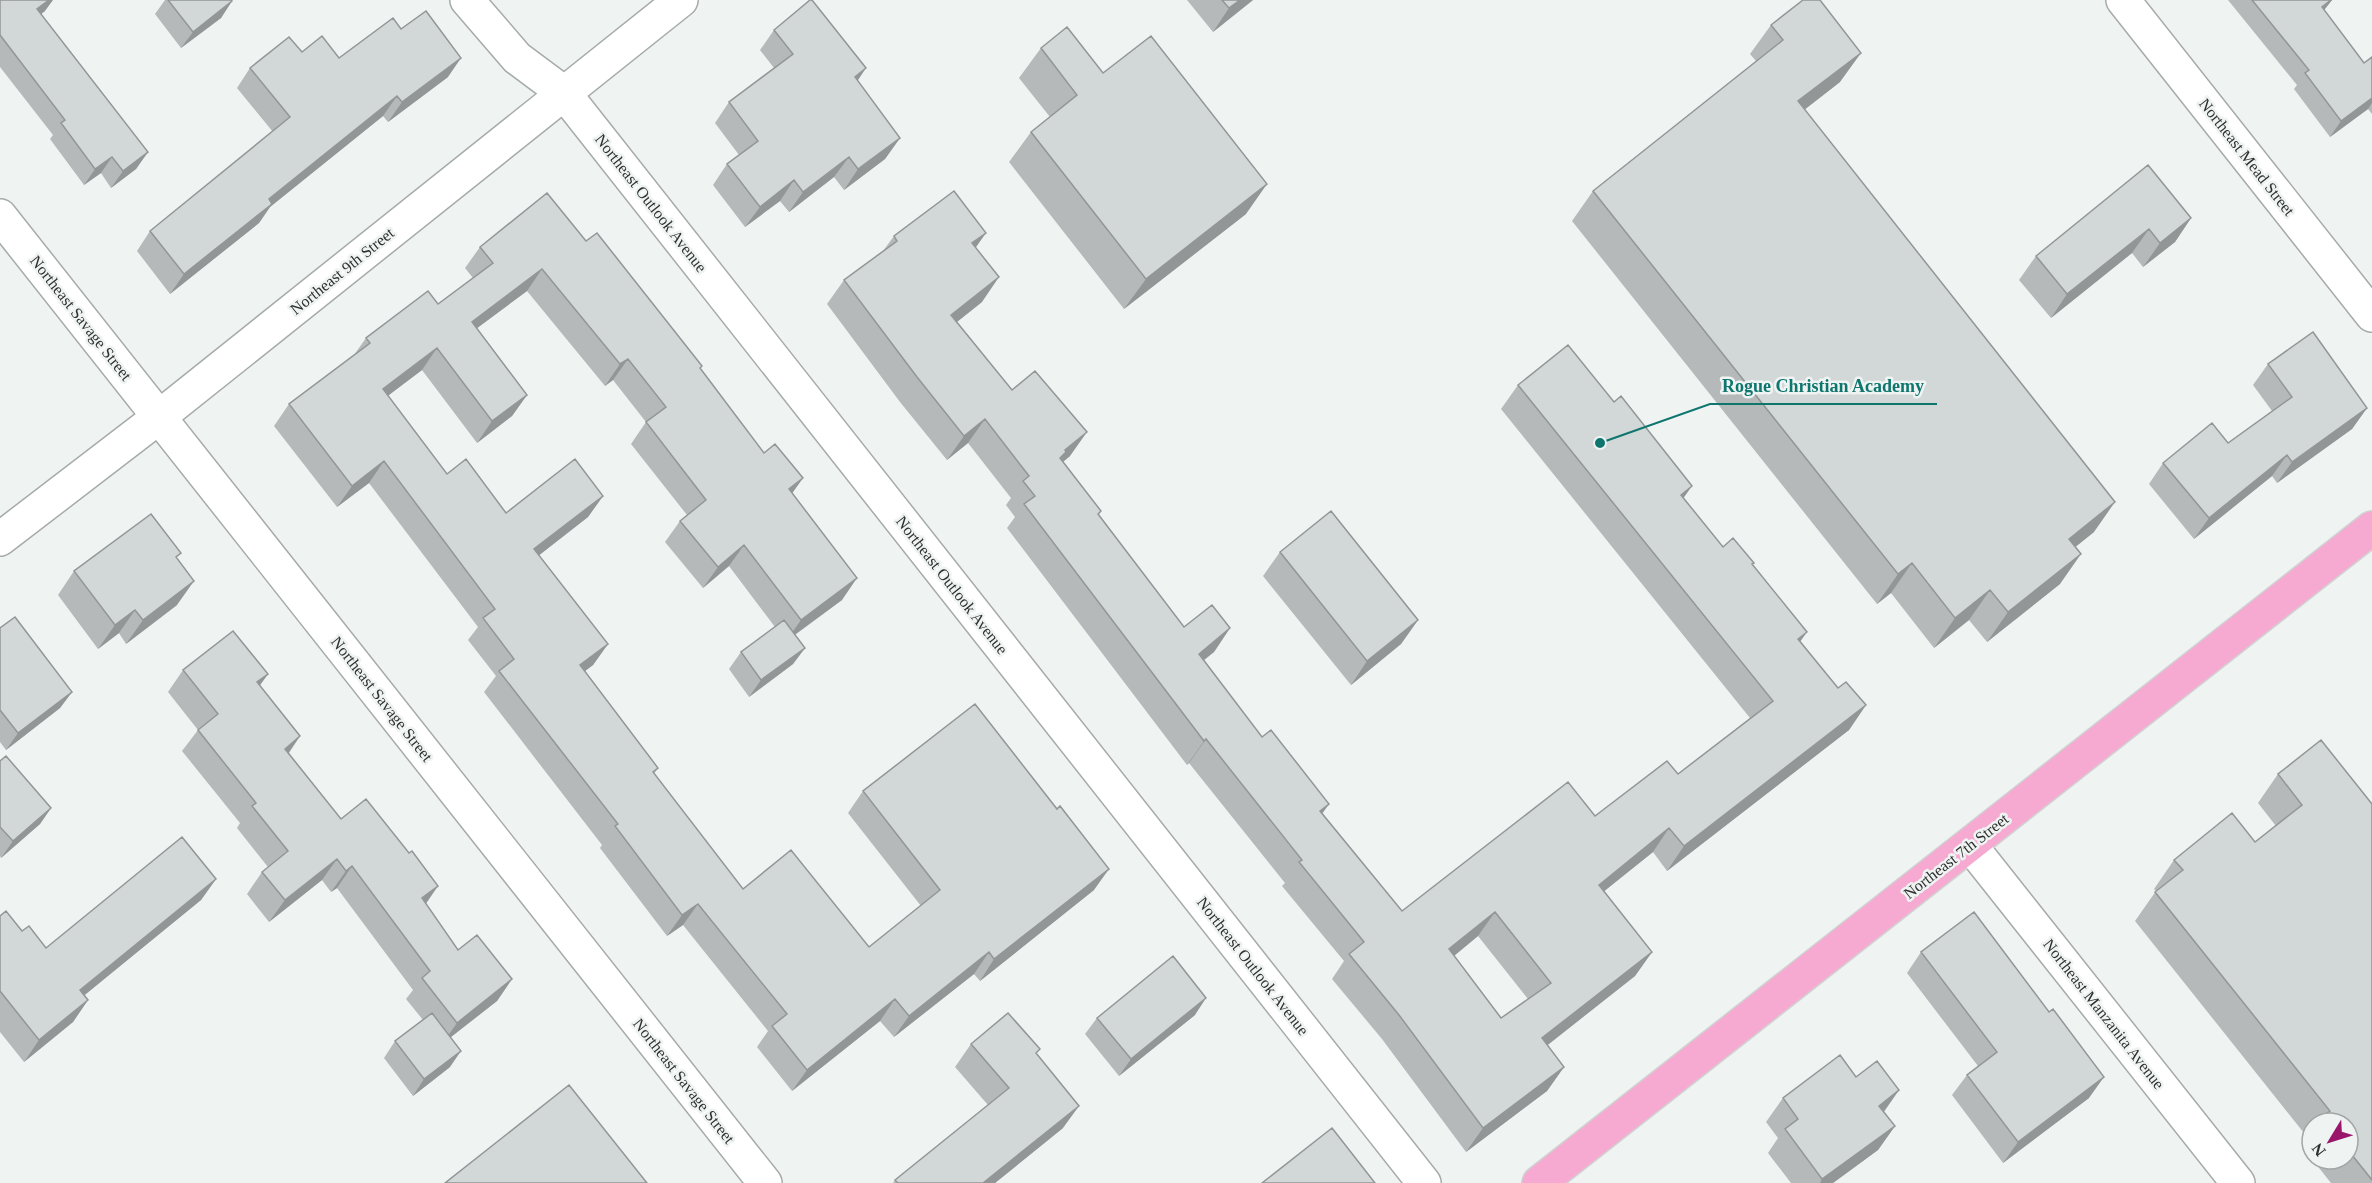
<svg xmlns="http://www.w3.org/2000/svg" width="2372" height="1183" font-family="'Times New Roman',serif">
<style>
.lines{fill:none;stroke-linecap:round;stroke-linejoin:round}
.minor-casing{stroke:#a6abaa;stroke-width:36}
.highway-casing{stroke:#d1d1d1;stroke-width:36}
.minor{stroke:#fff;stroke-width:33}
.highway{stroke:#f7aad1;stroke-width:33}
.wall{fill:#b5b9b9;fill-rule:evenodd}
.shaded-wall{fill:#939696}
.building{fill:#d2d7d7;stroke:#939696;stroke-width:1.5;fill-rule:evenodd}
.labels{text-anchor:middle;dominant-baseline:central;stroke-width:5;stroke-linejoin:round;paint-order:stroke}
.street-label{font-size:16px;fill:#2e302f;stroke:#eff4f3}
.leader{fill:none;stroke:#0f766e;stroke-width:2}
.callout-dot{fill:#0f766e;stroke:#eff4f3;stroke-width:2}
.callout-label{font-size:18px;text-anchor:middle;font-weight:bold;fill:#0f766e;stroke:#eff4f3;stroke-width:5;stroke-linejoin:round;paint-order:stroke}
</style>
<rect width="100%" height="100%" fill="#eff4f3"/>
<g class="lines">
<defs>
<path id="minor" d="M467,0l50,58 47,35 860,1090
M2123,0l249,315
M0,216l765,967
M0,539l159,-122 522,-417
M1970,845l268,338"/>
<path id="highway" d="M1539,1183l833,-655"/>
</defs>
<use href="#minor" class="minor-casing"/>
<use href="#highway" class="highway-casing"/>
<use href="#minor" class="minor"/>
<use href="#highway" class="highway"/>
</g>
<path class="wall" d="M0,0l45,11 -4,3 107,138 -12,17 -25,19 -10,-15 -17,12 -34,-46 3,-4 -53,-68z
M165,0h3l64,1 -11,17 -40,30 -26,-34z
M1187,0h66l-40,32z
M2228,0h104l-8,10 40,53 8,-6v57l-4,-5 -38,28 -36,-48 3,-4z
M1771,25l69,57 -36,28 290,422 -19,15 -15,37 -73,58 -18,-22 -35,28 -43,-55 -14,11 -305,-383 21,-30 163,-130 -6,-7z
M401,29l47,48 -60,45 -5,-6 -113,91 -11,16 -89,71 -33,-43 13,-20 123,-99 -36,-44 13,-20 52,-16 37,6z
M774,30l83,51 43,57 -15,21 -41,31 -10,-13 -45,35 -9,-11 -35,26 -32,-42 14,-21 12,-9 -24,-32 14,-21 45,-34 -14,-18z
M1041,48l62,25 143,141 -122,95 -115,-147 22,-30 19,-15 -31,-39z
M2191,218l-16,24 -32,25 -11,-14 -81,65 -32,-38 17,-24z
M894,236l82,11 6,55 -25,20 55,68 58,66 -7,6 38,49 -2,4 85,112 46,1 -16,24 -11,8 59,77 67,67 -7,9 80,98 276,-137 72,-56 -249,-309 17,-24 165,113 40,49 30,18 47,77 38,46 28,17 -17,25 -182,141 -14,-19 -49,39 48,61 -17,24 -88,69 17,22 -17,24 -81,61 -84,-113 -50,-60 12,-18 -62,-75 3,-3 -96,-120 -2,2 -180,-237 8,-11 -9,-12 5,-7 -43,-55 -21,17 -47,-58 -73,-98 17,-24 39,-29zM1478,936l50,63 -27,19 -47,-62z
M586,241l114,128 64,84 39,25 -11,15 50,107 -47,35 10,13 -12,16 -44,33 -20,-28 12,-17 34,-25 -46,-61 -26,22 -38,-46 15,-21 7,-6 -56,-71 15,-22 -33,-42 -8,6 -78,-95 -50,37 50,67 -15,21 -35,27 -55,-73 -35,26 60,78 59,39 97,-17 -15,21 -49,38 69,89 -15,21 -8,6 73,97 -4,6 89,115 126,58 52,-41 -73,-93 15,-22 231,99 -114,91 -6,-7 -80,63 -14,-16 -88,70 -35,-44 11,-16 -85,-106 -16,11 -67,-88 2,-3 -118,-153 12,-16 -28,-36 10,-13 -109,-144 -32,24 -63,-81 15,-22 65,-49 12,-17 72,-34 35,-26 -8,-10 15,-21z
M2268,364l99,44 -15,21 -75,54 -5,-7 -78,63 -45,-55 14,-21 65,-20 44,-32 -19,-26z
M1280,552l138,68 -17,24 -50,41 -88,-109z
M177,559v46l-51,39 -7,-11 -21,16 -40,-54 16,-24z
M0,628l72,64 -12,16 -54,42 -6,-8z
M183,670l85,4 -8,11 40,51 -11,17 52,66 85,85 32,46 54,29 -15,22 -46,36 -1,30 -37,29 -29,-38 11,-17 28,-21 -17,-21 7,-9 -76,-102 -6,4 -9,-12 -53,42 -22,-28 15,-22 6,-5 -31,-39 3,-5 -58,-72 16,-21 -30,-38z
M0,761l51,47 -11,16 -39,34 -1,-2z
M2278,774l94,30v379h-41l-19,-24h36v-36h-36v36l-10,-13 6,-8 -173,-217 21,-30 -2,-2 20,-29 81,-18 21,-16 -18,-23z
M216,879l-15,21 -117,95 4,5 -15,22 -49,40 -24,-30v-116l46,32z
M1921,952l168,146 -86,65 -51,-68 15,-20 11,-9 -71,-93z
M1195,1015l-76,61 -34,-42 12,-16z
M971,1044l66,10 26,74 -68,55h-102l2,-3 93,-75 -33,-38z
M1856,1077l43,13 -15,22 11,14 -17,24 -45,33h-42l-23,-30 10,-15 -12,-16 17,-24z"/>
<path class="shaded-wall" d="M49,0h4l-8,11 -19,15 11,-17z
M1240,0h13l-40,32 16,-24z
M2331,0h1l-11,14 1,-7z
M232,1l-11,17 -40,30 12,-16z
M1861,53l-21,29 -63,49 21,-30z
M461,58l-13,19 -60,45 14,-20z
M866,68l-14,21 3,-12z
M397,96l-14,20 -113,91 -11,16 -89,71 14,-20 85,-75z
M2372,98v5l-4,6 -38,28 11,-16z
M900,138l-15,21 -41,31 14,-21z
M148,152l-12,17 -25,19 12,-17z
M112,157l-11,16 -17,12 11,-16z
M849,157l-15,20 -45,35 14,-20z
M794,180l-14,21 -35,26 15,-20z
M1267,184l-21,30 -122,95 22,-30z
M2191,218l-16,24 -32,25 17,-24z
M2149,229l-17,24 -81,65 16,-24z
M986,233l-17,24 3,-14z
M542,269l-15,22 -70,52 15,-21z
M999,277l-17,25 -48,38 17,-25z
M437,348l-15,22 -54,41 15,-22z
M628,359l-15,21 -8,6 15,-22z
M527,395l-15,21 -35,27 15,-22z
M2367,408l-15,21 -75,54 15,-21z
M985,419l-17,24 -21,17 17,-24z
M1087,432l-17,24 -16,13 -11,13 22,-32z
M2287,455l-15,21 -78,63 15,-21z
M384,461l-15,22 -32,24 15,-21z
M803,478l-15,21 1,-10z
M1692,486l-17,24 6,-15z
M603,496l-15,21 -69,54 15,-22z
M2115,502l-21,30 -46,37 21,-30z
M744,545l-15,21 -26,22 15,-21z
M2081,554l-21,30 -73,58 21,-30z
M1912,563l-21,30 -14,11 21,-30z
M857,578l-15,22 -56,41 15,-21z
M194,581l-17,24 -51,39 17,-24z
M1990,590l-21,30 -35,28 21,-30z
M135,610l-16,23 -21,16 17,-24z
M1418,620l-17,24 -50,41 16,-24z
M1230,628l-16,24 -32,26 17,-24z
M1807,632l-17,24 8,-17z
M608,644l-15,21 -28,21 15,-21z
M805,648l-12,16 -44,33 12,-17z
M268,674l-15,21 4,-13z
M72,692l-12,16 -54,42 12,-17z
M1866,705l-17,25 -182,141 17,-25z
M300,736l-15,22v-9z
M1206,739l-17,24 -2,2 17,-24z
M1329,804l-17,24 8,-17z
M51,808l-11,16 -39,34 12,-17z
M1669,828l-16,24 -71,57 17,-24z
M337,859l-15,21 -53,42 16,-22z
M352,866l-15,22 -6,4 15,-21z
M1109,869l-15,21 -114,91 14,-22z
M216,879l-15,21 -137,112 16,-22z
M438,886l-15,22 -1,-10z
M698,904l-15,21 -16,11 15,-21z
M1495,912l-17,24 -46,38 17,-25z
M989,952l-15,22 -80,63 15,-21z
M1652,952l-17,24 -110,87 17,-25z
M512,979l-15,22 -55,43 15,-21z
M1206,998l-11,17 -76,61 12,-17z
M895,999l-15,22 -88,70 15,-21z
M88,1000l-15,22 -49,40 15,-22z
M461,1051l-11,16 -37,29 11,-17z
M1564,1067l-17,24 -81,61 17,-24z
M2104,1077l-15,21 -86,65 15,-21z
M1899,1090l-17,24 -3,-8z
M1079,1106l-16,22 -68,55h-12z
M1895,1126l-17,24 -45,33h-13l2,-4z"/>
<path class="building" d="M0,0h49l-12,9 111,143 -25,19 -11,-14 -17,12 -34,-46 4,-3 -65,-85z
M168,0h63l1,1 -39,31z
M810,0h2l54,68 -11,9 45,61 -42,31 -9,-12 -46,35 -9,-12 -34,27 -33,-43 31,-23 -29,-39 64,-48 -19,-24z
M1222,0h18l-11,8z
M1803,0h17l41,53 -63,48 317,401 -46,37 12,15 -73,58 -18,-22 -35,28 -43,-55 -14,11 -305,-383 190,-151 -12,-15z
M2252,0h79l-9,7 42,56 8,-6v41l-31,23 -36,-48 4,-3z
M426,11l35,47 -59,44 -5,-6 -128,103 3,5 -88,70 -34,-43 140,-114 -40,-49 39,-31 13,15 20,-16 17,22 54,-40 8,11z
M1067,27l36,46 48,-37 116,148 -121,95 -115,-147 46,-37 -36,-47z
M2148,165l43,53 -31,25 -11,-14 -82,65 -31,-38z
M954,191l32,42 -14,10 27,34 -48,38 61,75 23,-19 52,61 -22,18 1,2 -6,6 41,53 -3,3 86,113 28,-22 18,23 -31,26 63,83 9,-7 58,74 -9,7 82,100 166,-129 27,34 72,-55 11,13 95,-73 -255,-316 50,-40 46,57 7,-6 71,90 -11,9 42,52 10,-9 21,25 -2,1 55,68 -9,7 40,49 8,-6 20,23 -182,141 -15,-18 -70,57 53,67 -110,86 22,29 -81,61 -84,-113 -50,-61 15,-12 -65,-80 3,-2 -96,-121 -2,2 -180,-237 11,-8 -12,-15 6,-5 -44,-57 -21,17 -47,-59 -73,-97 53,-39 -3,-5zM1495,912l56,71 -50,35 -52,-69z
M547,193l39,48 11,-8 105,133 -2,2 64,85 11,-9 28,34 -14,11 68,89 -56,42 -57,-75 -26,22 -38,-46 26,-21 -60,-78 20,-15 -38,-48 -8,5 -78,-95 -70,53 55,73 -35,26 -55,-73 -54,41 64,85 19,-15 40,54 69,-54 28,37 -69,53 74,95 -28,21 78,103 -5,4 90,117 48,-39 78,97 71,-57 -77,-99 112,-87 82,105 3,-3 49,63 -115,90 -5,-7 -80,64 -14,-17 -88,71 -35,-44 15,-12 -89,-110 -16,11 -67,-89 3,-2 -119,-153 15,-12 -31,-41 12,-9 -111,-148 -32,25 -63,-82 81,-61 -4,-5 62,-47 10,13 55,-41 -13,-16z
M2313,332l54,76 -75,54 -5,-7 -78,63 -46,-55 49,-40 16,20 64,-46 -24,-33z
M1331,511l87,109 -51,41 -87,-109z
M151,514l30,39 -5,4 18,24 -51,39 -8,-10 -20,15 -41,-54z
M15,617l57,75 -54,41 -18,-23v-82z
M784,620l21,28 -44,32 -20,-28z
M233,631l35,43 -11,8 43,54 -15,13 56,70 25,-20 43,54 3,-2 26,35 -16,12 36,52 19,-15 35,44 -55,44 -35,-45 8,-7 -78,-105 -6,5 -9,-12 -52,41 -23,-28 26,-21 -36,-45 4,-3 -58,-73 20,-16 -35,-44z
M2321,740l51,64v376l-24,-30v-27h-21l-5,-6 8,-6 -175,-219 28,-22 -9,-10 58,-47 23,29 47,-37 -24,-31z
M6,756l45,52 -38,33 -13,-14v-66z
M182,837l34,42 -136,111 8,10 -49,40 -39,-49v-75l6,-5 16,20 7,-5 17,22z
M1974,912l75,100 4,-3 51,68 -86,65 -51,-67 30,-23 -76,-100z
M1173,956l33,42 -75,61 -34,-41z
M432,1013l29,38 -37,28 -29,-38z
M1008,1013l32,36 -4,4 43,53 -96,77h-85l-3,-3 114,-92 -38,-44z
M1840,1055l16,22 21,-16 22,29 -20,16 16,20 -73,53 -37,-50 13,-10 -15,-21z
M569,1085l78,98h-202z
M1332,1128l43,55h-113z"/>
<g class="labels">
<g class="street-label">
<text transform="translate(2247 157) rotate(52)">Northeast Mead Street</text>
<text transform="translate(651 203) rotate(52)">Northeast Outlook Avenue</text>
<text transform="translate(342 271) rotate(-39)">Northeast 9th Street</text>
<text transform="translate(81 318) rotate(52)">Northeast Savage Street</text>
<text transform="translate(952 585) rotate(52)">Northeast Outlook Avenue</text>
<text transform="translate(382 699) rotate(52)">Northeast Savage Street</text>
<text transform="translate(1956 856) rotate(-38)">Northeast 7th Street</text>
<text transform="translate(1253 966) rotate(52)">Northeast Outlook Avenue</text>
<text transform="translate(2104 1014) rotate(52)">Northeast Manzanita Avenue</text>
<text transform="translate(684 1081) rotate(52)">Northeast Savage Street</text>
</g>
</g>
<path class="leader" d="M1600 443L1710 404H1937"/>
<circle class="callout-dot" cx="1600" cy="443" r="6"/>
<g class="callout-label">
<text x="1823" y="392">Rogue Christian Academy</text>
</g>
<g transform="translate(2330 1141) rotate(232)"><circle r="28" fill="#eff4f3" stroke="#a2a6a5" stroke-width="1.5"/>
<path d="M0-4.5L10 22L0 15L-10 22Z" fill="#99166b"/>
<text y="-9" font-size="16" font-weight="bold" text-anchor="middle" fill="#2e302f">N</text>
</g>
</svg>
